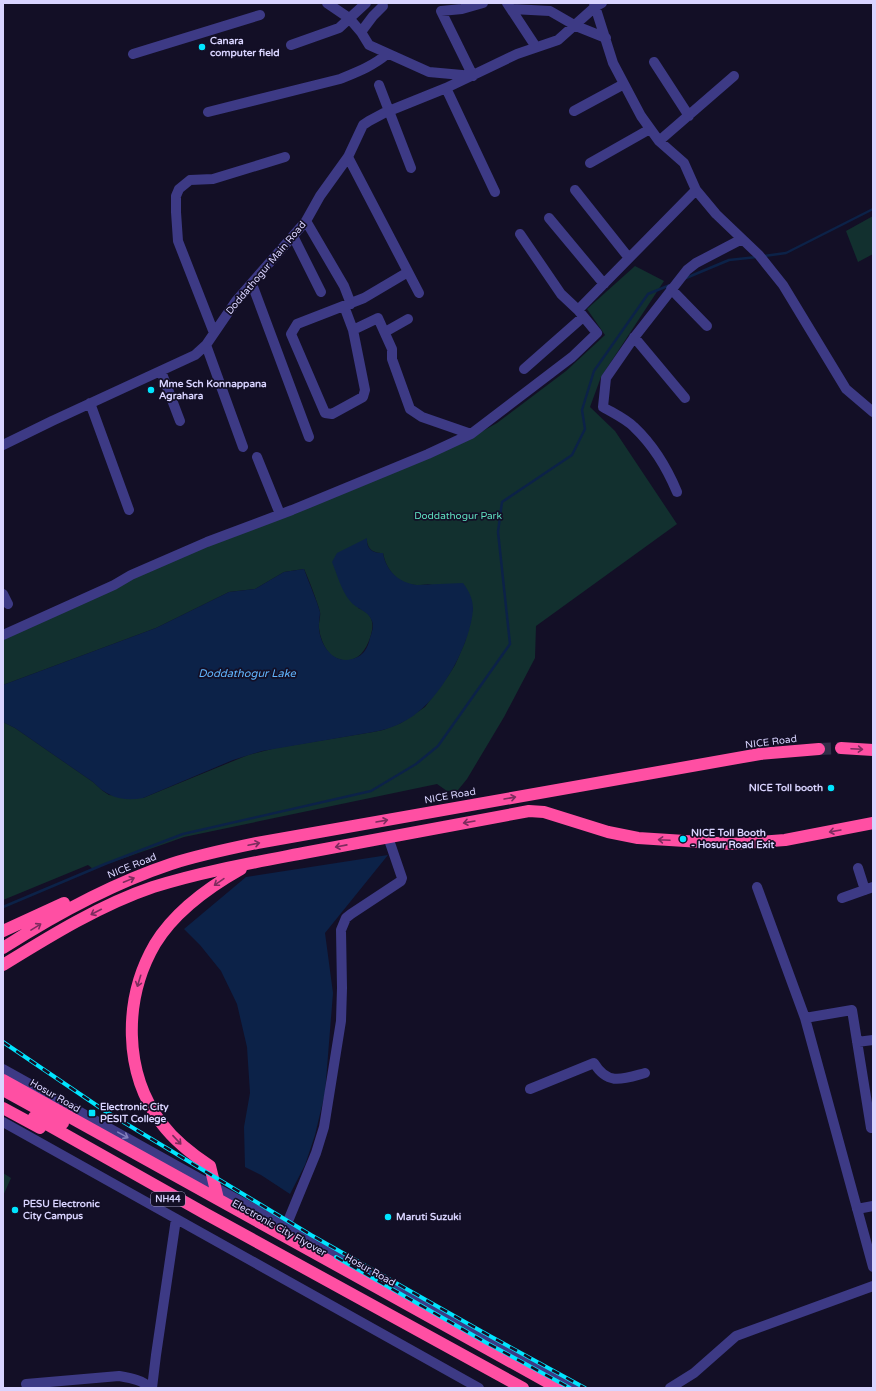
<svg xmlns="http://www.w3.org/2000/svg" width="876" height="1391" font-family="'Varela Round',sans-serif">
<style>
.green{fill:#12302f}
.water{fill:#0c2248}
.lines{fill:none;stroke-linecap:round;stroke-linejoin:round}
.stream{stroke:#0c2248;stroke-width:2.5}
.highway-tunnel{stroke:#312d47;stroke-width:12;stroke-dasharray:12 6;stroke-linecap:butt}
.minor{stroke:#3d3a85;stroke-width:10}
.highway{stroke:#ff4fa3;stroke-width:12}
.rail-casing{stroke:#00e5ff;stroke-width:4}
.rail{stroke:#130f26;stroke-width:2.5;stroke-dasharray:8;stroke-linecap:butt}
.oneway{stroke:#7d2c5e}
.oneway2{stroke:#837fbc}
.poi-dot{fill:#00e5ff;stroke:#130f26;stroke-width:1.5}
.labels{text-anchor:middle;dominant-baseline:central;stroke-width:3.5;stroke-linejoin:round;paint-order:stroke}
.shield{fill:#130f26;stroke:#9e99be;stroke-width:1}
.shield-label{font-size:9px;font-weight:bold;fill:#d9d4ff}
.poi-label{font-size:10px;font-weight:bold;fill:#d9d4ff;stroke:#130f26;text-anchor:start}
.street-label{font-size:10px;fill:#d9d4ff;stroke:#130f26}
.park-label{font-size:10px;fill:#5fe0c0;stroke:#130f26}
.water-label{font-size:11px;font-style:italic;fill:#62b6ff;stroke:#130f26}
</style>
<rect width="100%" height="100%" fill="#130f26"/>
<path class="green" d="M873,216v38l-15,8 -12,-31z
M635,266l29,15 -63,96 -11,30 25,24 62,93 -141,102 -1,32 -31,59 -37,62 -9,11 -11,1 -10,-7 -253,53 -91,32 -5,-4 -85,35v-178l12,6 78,54 10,9 6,4 34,3 105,-43 28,-7 97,-16 10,-2 18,-7 24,-16 23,-31 7,-11 10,-23 8,-34c-14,-7 -27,-17 -41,-23 -5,-2 -11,1 -16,0 -18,-1 -30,-15 -33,-32 -10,1 -17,-5 -16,-15l-9,70c15,6 17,15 12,30 -5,15 -16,28 -34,20 -10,-4 -16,-20 -17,-30 -1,-5 2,-11 1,-16 -3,-11 -11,-32 -16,-43l-20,3 -29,17 -26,3 -73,36 -153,57v-48l168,-76 294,-120 32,-18 69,-52 39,-36 -18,-26z
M3,1173l8,5 -8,18z"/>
<path class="water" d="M367,538c-1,10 5,16 16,15 3,18 16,30 34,32l46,-2c6,8 10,16 10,26 -2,33 -29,83 -55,103 -13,11 -28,17 -45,20l-111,19 -29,9 -90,38c-20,4 -36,-1 -50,-16l-78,-54 -12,-6v-37l153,-57 73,-36 26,-3 29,-17 20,-3c5,14 12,29 16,43 0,4 -1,8 -1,12 -1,9 4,22 10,28 9,11 26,10 35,0 3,-4 5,-9 6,-14 2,-6 4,-11 2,-17 -4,-11 -16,-12 -22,-20 -9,-11 -13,-27 -18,-39l5,-9z
M388,855l-63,78 8,60 -8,100 -10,42 -10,30 -15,29 -29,-19 -16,-8 -1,-40 6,-34 -3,-46 -10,-43 -16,-33 -21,-26 -16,-16 62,-52z"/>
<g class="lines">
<path class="stream" d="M764,256l22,-3 87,-44
M686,278l43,-18 28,-3
M3,907l102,-43 78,-30 188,-43 45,-27 22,-18 72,-102 -12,-112 4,-30 70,-47 13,-26 -3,-19 12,-39 54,-77 22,-9"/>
<path class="highway-tunnel" d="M819,749l22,-1"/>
<path class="minor" d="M327,3l22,15 12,14 8,13 60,27 44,4
M507,3l29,44
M594,3l19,60 28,53 18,25 25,22 12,27 20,24 43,41 24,30 63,104 27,23
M512,9l38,2 26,15 30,12
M361,32l12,-16 10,-10
M291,45l48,-17 27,-25
M133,54l127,-39
M654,62l35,54
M473,76l-32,-65 21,-2 21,-6
M379,85l32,83
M446,88l49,104
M574,111l50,-27
M208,112l132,-33c17,-7 33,-13 47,-25
M659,141l75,-65
M348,157l71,136
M590,163l60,-34
M575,190l54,68
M549,218l55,66
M306,221l38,65 7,18
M293,236l28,56
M252,284l57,153
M671,289l36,37
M344,306l9,24 12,60 -2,7 -31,17 -7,-1 -34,-79 6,-10 67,-26 44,-26
M578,310l118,-120
M353,330l25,-12 14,31v10l18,50 12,8 49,17
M385,332l23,-13
M214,333l-36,-92 -2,-29v-16l3,-7 11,-9 23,-1 72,-22
M634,337l51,61
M206,345l37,102
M524,369l59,-52
M161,371l19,50
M90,403l39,107
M3,445l49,-24 143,-66 11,-10 30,-44 70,-80 14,-25 28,-39 15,-32 6,-4 15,-8 62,-25 71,-34 41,-14 37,-33 7,-4
M257,457l23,57
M677,492c-10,-24 -24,-47 -43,-65 -8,-8 -21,-14 -31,-20l3,-29 27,-39 54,-69 9,-7 46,-24
M3,594l5,10
M3,635l111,-50 17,-10 76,-33 85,-32 136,-56 43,-20 101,-77 25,-24 -19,-23 -17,-16 -41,-60
M858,868l7,22
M757,887l48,131 68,249
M842,898l31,-11
M805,1018l47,-8 19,118
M857,1042l16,-2
M3,1069l573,319
M530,1089l64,-26c14,23 29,16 51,10
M3,1122l476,266
M857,1209l16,-3
M286,1226l30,-73 8,-26 17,-106 1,-33 -1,-58 5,-12 5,-4 50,-33 1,-3 -14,-41
M26,1384l93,-8c11,2 24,4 31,12
M152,1388l4,-33 20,-136
M670,1388l24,-15 42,-37 137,-50"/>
<path class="highway" d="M841,748l32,2
M3,931l61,-28
M3,948c53,-34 108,-64 168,-84 28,-9 57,-15 86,-21l503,-89 59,-5
M3,965c47,-29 97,-60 150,-78 51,-16 104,-25 156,-35 74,-14 147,-28 220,-41l15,1 64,20 30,6 94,6 53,-4 88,-17
M3,1080l555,308
M3,1090l60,33
M3,1108l37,20
M34,1117l172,97 317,174
M218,1199l-8,-33c-17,-11 -35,-25 -48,-42 -39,-51 -39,-125 -7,-180 20,-33 54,-57 86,-75"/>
<defs>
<path id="rail" d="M3,1042l102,69 206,124 177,100 97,53
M336,1257l149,85 85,46"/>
</defs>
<use href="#rail" class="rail-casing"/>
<use href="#rail" class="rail"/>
</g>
<defs><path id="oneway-shaft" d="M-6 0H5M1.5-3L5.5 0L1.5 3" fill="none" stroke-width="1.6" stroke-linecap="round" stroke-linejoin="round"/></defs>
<g class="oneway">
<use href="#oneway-shaft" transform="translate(857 749) rotate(3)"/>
<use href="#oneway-shaft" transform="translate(510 798) rotate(-10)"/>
<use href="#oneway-shaft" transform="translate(382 821) rotate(-10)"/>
<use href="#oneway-shaft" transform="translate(469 822) rotate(170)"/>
<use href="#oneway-shaft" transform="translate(835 831) rotate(170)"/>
<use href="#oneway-shaft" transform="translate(664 840) rotate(-177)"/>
<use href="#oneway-shaft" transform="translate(254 844) rotate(-12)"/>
<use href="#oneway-shaft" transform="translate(341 846) rotate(169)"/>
<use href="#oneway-shaft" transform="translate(129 880) rotate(-22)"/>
<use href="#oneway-shaft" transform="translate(219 882) rotate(145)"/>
<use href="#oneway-shaft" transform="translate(96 912) rotate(153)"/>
<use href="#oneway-shaft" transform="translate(36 927) rotate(-32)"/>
<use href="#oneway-shaft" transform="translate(139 981) rotate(107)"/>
<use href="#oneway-shaft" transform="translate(177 1140) rotate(47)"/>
</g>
<use class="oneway2" href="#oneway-shaft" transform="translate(123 1135) rotate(29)"/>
<g class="poi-dot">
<circle cx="202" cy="47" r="4"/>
<circle cx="151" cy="390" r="4"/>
<circle cx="831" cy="788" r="4"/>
<circle cx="683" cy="839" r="4"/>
<rect x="88" y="1109" width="8" height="8" rx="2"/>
<circle cx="15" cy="1210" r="4"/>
<circle cx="388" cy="1217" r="4"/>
</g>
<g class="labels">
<rect class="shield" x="151" y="1192" width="34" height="14" rx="3"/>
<g class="shield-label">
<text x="168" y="1199">NH44</text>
</g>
<g class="poi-label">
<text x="210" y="41">Canara<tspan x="210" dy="12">computer field</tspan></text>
<text x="159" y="384">Mme Sch Konnappana<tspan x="159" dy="12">Agrahara</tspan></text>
<text x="823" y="788" text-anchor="end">NICE Toll booth</text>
<text x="691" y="833">NICE Toll Booth<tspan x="691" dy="12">- Hosur Road Exit</tspan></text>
<text x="100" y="1107">Electronic City<tspan x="100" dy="12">PESIT College</tspan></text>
<text x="23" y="1204">PESU Electronic<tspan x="23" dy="12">City Campus</tspan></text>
<text x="396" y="1217">Maruti Suzuki</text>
</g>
<g class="street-label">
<text transform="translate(266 268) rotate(-50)">Doddathogur Main Road</text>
<text transform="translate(771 742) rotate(-7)">NICE Road</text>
<text transform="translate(450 796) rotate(-10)">NICE Road</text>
<text transform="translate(132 866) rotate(-22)">NICE Road</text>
<text transform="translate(55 1096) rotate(30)">Hosur Road</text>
<text transform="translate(279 1228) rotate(29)">Electronic City Flyover</text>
<text transform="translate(370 1270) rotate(29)">Hosur Road</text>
</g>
<g class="park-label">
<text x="458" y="516">Doddathogur Park</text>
</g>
<g class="water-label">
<text x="247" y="673">Doddathogur Lake</text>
</g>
</g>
<rect width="876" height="1391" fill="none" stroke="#d9d4ff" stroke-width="8"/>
</svg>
